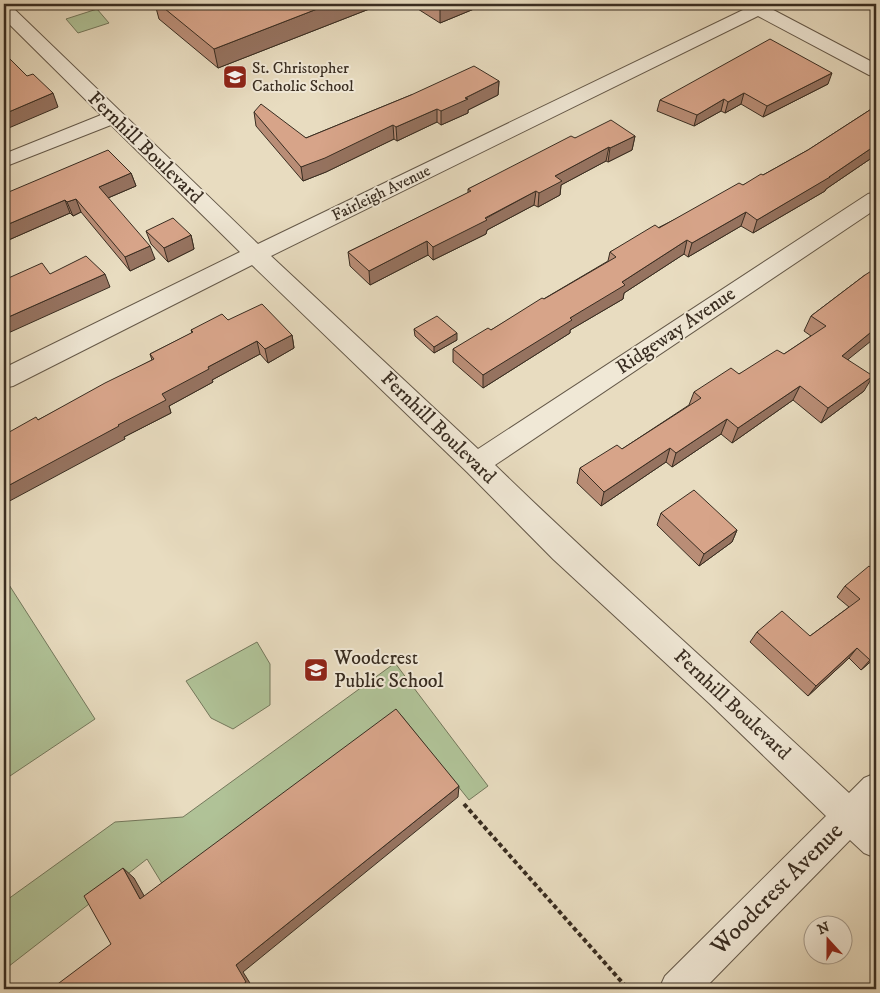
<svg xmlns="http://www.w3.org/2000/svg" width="880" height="993" font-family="'IM FELL DW Pica',serif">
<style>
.green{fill:#b0c297;stroke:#74785c}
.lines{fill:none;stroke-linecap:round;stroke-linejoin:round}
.minor-casing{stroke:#655949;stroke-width:2}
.path{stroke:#392d21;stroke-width:4;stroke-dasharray:4.5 3;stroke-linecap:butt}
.minor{fill:#f0e8d6;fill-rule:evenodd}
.wall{fill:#b98d76;stroke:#392d21}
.shaded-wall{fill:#967360;stroke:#392d21}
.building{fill:#d7a489;stroke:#392d21}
.labels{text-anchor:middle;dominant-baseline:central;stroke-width:4;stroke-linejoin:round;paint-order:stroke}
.far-poi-label{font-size:16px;fill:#392d21;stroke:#f0e8d6;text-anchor:start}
.far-street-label{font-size:16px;fill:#392d21;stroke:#f0e8d6}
.street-label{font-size:20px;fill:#392d21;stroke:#f0e8d6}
.poi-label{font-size:20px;fill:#392d21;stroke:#f0e8d6;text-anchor:start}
.near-street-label{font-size:24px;fill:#392d21;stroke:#f0e8d6}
</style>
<rect width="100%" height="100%" fill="#e8dcc0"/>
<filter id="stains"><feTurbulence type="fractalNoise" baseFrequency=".004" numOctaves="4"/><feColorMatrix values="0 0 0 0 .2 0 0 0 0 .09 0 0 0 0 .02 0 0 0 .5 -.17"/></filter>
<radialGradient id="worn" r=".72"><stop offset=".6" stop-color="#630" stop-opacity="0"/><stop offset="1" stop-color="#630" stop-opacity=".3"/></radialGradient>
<path class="green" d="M97,9l12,14 -31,10 -12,-14z
M4,577l91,142 -91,61z
M257,642l13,22v41l-37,24 -22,-11 -25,-37z
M395,663l93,123 -19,14 -68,-85 -235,175 -19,-31 -143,111v-68l111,-80 68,-5z"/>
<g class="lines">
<defs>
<path id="minor" d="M4,4l6,1 248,239 487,-235 -5,-5h22l114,60v13l-7,-2 -111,-59 -487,240 207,193 390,-255 8,-2v17l-381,256c115,112 237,218 354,328l15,-15 12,-5v41l-2,2 2,2v40l-12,-5 -14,-13 -146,149h-45l6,-13 161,-160 -117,-113 -156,-144 -86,-87 -215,-207 -239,121 -9,2v-20l236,-116 -129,-127 -107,42v-13l97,-39 -97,-96z"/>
</defs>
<use href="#minor" class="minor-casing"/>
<path class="path" d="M464,804l164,185"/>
<use href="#minor" class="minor"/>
</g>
<path class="wall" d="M155,4h227l-164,64 -59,-49z
M410,4h76l-46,19z
M499,81l-1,14 -30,15v3l-27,12 -4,-3 -40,19 -3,-2 -68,33 -23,9 -47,-55 -2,-14 52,26 105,-43z
M828,84l-65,33 -22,-13 -16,9 -4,-2 -27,15 -37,-15 3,-11z
M876,106v49l-50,34 -1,2 -72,42 -12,-7 -53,31 -4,-3 -60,39 -1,6 -53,31v3l-87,55 -30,-26v-13l38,-19 117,-69 2,-9 153,-77 45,-25z
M635,136l-3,14 -24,12 -2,-1 -45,24 -1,10 -22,12 -4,-2 -47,25 -1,4 -53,26 -5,-5 -58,30 -20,-19 -2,-14 120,-59v-4l107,-51z
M131,173l5,13 -28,12 47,61 -25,12 -49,-59 -8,4 -3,-3 -66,29v-48z
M146,231l45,4 3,14 -26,13 -17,-18z
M865,275l-17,85 16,31 -43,32 -28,-23 -61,43 -11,-9 -49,33 -6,-5 -65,44 -24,-23 3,-15 42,-19 67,-44 5,-13 45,-18 45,-20 27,-18 -7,-5 7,-15z
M228,320l64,15 2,13 -26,15 -8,-9 -48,26 1,2 -44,24 2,7 -47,24 1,2 -87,-19 114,-60 -2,-6 42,-21 -1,-3z
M414,329l43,11 -23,13 -19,-17z
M661,513l76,17 -5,12 -33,24 -42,-41z
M876,572v85l-15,13 -12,-12 -41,38 -58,-54 7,-10 53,4 39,-29 -12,-10 8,-11z
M876,977v12h-11z"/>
<path class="shaded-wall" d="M330,4h52l-164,64 -4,-19z
M440,4h46l-46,19z
M832,73l-4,11 -65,33 4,-11z
M499,81l-1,14 -30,15v3l-27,12v-14l24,-13z
M53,93l5,14 -54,23v-16z
M744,93l-3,11 -16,9 3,-11z
M724,99l-3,12 -27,15 3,-11z
M437,109v13l-40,19 -1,-14z
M393,125l1,14 -68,33 -23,9 -2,-14z
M635,136l-3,14 -24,12 2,-14z
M876,145v10l-50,34 -1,2 -72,42 4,-13 72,-43z
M609,147l-3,14 -45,24 -1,10 -22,12 1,-14 16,-17z
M131,173l5,13 -33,14 -4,-13z
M536,191l-2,14 -47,25 -1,4 -53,26v-13z
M76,199l5,13 -8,4 -6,-14z
M65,200l5,13 -66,29v-16z
M746,212l-5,14 -53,31 4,-14z
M191,235l3,14 -26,13 -4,-14z
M687,240l-3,14 -60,39 -1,6 -53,31v3l-87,55v-13l87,-57 52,-36z
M427,241l1,14 -58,30 -1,-14z
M150,246l5,13 -25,12 -5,-14z
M105,274l5,13 -104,47 -2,-4v-11z
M876,328v9l-41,33 7,-14z
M457,333v7l-23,13v-6z
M292,335l2,13 -26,15 -3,-14z
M257,341l3,13 -48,26 1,2 -44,24 2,7 -47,24 1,2 -121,65v-16l114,-63 44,-31 46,-27z
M873,376l-9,15 -43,32 7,-15z
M800,386l-7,14 -61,43 6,-15z
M727,419l-6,15 -49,33 4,-14z
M670,448l-4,14 -65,44 3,-14z
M737,530l-5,12 -33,24 5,-12z
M857,648l-8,10 -41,38 8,-10z
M876,654v3l-15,13 9,-10z
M459,786l-1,11 -215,175 10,16 -1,1h-15l-1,-24z
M123,868l11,10 17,30 -11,-9z"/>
<path class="building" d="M159,4h171l-116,45z
M770,39l62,34 -65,33 -23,-13 -16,9 -4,-3 -27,16 -37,-15z
M4,53l23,23 6,-2 20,19 -49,21z
M474,66l25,15 -34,17 3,1 -27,12 -4,-2 -41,18 -3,-2 -68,33 -24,9 -47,-55 7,-8 45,34 105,-43z
M876,106v39l-47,32h1l-73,43 -11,-8 -54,31 -5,-3 -65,42 3,3 -55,33 2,2 -89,55 -30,-26 35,-21 3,2 51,-32 2,1 72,-42 -6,-5 45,-27 4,3 80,-45 4,2 18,-11 2,1 45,-25z
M611,120l24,16 -25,12 -1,-1 -54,29 7,5 -23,12 -3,-2 -51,27 2,2 -54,27 -6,-6 -58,30 -21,-19 123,-61 -3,-2 103,-53 4,2z
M108,150l23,23 -32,14 51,59 -25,11 -49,-58 -9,3 -2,-2 -61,26v-32z
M173,218l18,17 -27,13 -18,-17z
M86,256l19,18 -101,45v-39l38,-17 8,11z
M876,268v60l-34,28 31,20 -45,32 -28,-22 -62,42 -11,-9 -51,34 -6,-5 -66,44 -24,-24 37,-23 5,4 79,-51 -7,-6 37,-24 8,6 38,-24 7,4 42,-28 -15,-10 54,-41z
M262,304l30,31 -27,14 -8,-8 -49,26 1,2 -47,25 4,6 -48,25 1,1 -115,62v-53l32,-18 2,3 67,-37 49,-24 -4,-5 43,-22 -2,-2 31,-16 6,6z
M437,316l20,17 -23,14 -20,-18z
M694,490l43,40 -33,24 -43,-41z
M869,566l7,6v82l-6,6 -13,-12 -41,38 -59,-54 25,-21 28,25 50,-37 -15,-13z
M396,709l63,77 -223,179 10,17 -9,7h-186l60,-45 -27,-48 39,-28 17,31z
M876,985v4h-4z"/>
<defs>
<symbol id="school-square" viewBox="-11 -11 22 22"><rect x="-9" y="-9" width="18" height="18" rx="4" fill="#8f2418" stroke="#f0e8d6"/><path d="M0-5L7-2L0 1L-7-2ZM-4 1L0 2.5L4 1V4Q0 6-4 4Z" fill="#fff"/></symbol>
</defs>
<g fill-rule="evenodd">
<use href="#school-square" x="221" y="63" width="28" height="28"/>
<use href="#school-square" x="302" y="656" width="28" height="28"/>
</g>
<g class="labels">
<g class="far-poi-label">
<text x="252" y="68">St. Christopher<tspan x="252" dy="18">Catholic School</tspan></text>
</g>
<g class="far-street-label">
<text transform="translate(381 193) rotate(-26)">Fairleigh Avenue</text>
</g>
<g class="street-label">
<text transform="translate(145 148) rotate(44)">Fernhill Boulevard</text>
<text transform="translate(676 331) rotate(-34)">Ridgeway Avenue</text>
<text transform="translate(438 428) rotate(44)">Fernhill Boulevard</text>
<text transform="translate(732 705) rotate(43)">Fernhill Boulevard</text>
</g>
<g class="poi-label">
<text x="334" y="658">Woodcrest<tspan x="334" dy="23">Public School</tspan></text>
</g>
<g class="near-street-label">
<text transform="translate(777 889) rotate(-45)">Woodcrest Avenue</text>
</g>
</g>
<rect width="880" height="993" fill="none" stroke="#e8dcc0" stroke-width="20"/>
<rect x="5" y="5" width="870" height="983" fill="none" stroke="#392d21" stroke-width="2.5"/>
<rect x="10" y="10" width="860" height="973" fill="none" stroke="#392d21"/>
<g transform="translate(828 940) rotate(339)"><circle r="24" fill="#f0e8d6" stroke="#a79d8e"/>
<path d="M0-4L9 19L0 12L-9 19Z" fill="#8f2418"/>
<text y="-8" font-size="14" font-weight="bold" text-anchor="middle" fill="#392d21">N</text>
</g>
<rect width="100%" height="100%" filter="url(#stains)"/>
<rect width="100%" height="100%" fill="url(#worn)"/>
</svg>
